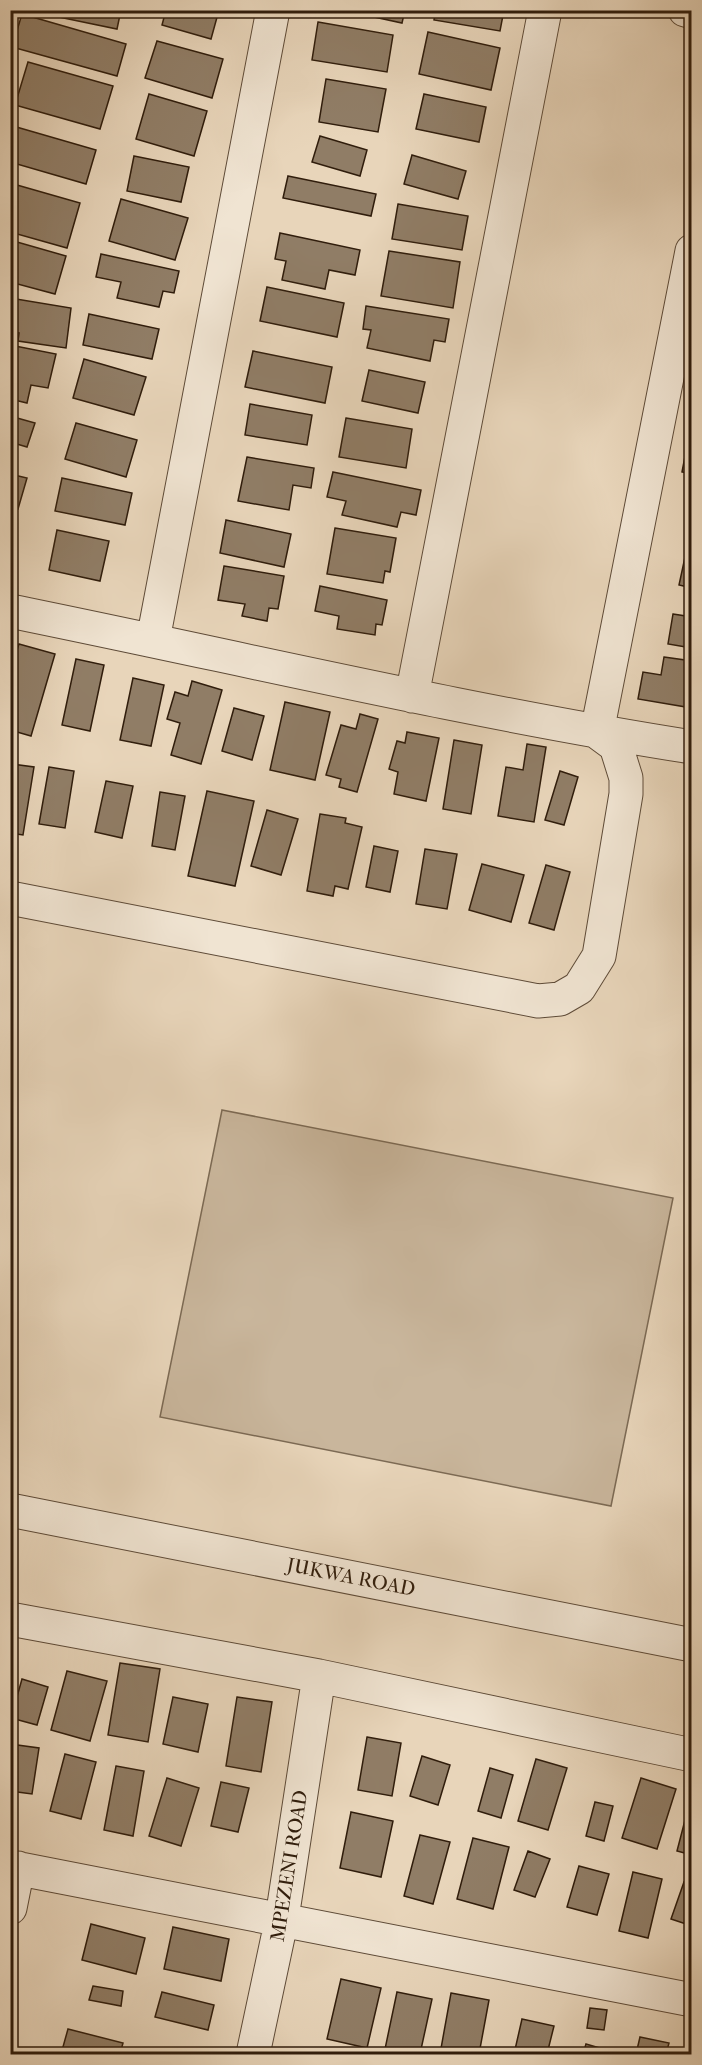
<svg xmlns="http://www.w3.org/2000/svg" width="702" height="2065" font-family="'IM FELL French Canon',serif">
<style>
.pitch{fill:#c9b69c;stroke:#7c6a54;stroke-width:1.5}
.building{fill:#907d66;stroke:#301d0c;stroke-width:1.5}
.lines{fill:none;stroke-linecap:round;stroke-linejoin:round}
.minor-casing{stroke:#5e4b38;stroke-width:35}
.minor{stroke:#f0e4d2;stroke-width:33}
.labels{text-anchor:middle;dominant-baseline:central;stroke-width:6;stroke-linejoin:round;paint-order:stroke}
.street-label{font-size:20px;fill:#301d0c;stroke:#f0e4d2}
</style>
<rect width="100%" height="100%" fill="#e8d5ba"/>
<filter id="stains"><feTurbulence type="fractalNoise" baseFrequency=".00333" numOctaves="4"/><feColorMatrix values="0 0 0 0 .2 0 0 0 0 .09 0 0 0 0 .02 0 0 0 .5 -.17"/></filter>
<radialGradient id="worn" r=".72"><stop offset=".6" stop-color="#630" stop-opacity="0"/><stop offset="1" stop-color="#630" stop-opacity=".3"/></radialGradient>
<path class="pitch" d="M222,1110l451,88 -62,308 -451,-89z"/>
<path class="building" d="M45,10h76l-4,19 -73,-15z
M166,10h53l-8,29 -49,-14z
M342,10h63l-3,13z
M436,10h68l-4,21 -66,-11z
M22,14l104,30 -9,32 -105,-29z
M318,22l75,13 -6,37 -75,-12z
M428,32l72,16 -9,42 -72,-16z
M157,41l66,18 -11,39 -67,-20z
M28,62l85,24 -13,43 -85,-24z
M326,79l60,10 -8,43 -59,-10z
M149,94l58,17 -13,45 -58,-17z
M424,94l62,13 -7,35 -63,-13z
M13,126l83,24 -10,34 -76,-22z
M320,136l47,14 -7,26 -48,-14z
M412,155l54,16 -8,28 -54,-15z
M134,156l55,11 -8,35 -54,-11z
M288,176l88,18 -5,22 -88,-18z
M10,183l70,20 -13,45 -57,-16z
M121,199l67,19 -13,42 -66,-19z
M398,204l70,12 -6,34 -70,-11z
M280,233l80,17 -5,25 -26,-5 -4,19 -43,-9 4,-19 -11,-2z
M10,240l56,16 -11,38 -45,-12z
M389,251l71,11 -7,46 -72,-12z
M101,254l78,17 -5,22 -11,-2 -4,16 -42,-9 4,-16 -25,-5z
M267,287l77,16 -7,34 -77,-16z
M10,298l61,10 -5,40 -48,-7 1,-8 -9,-1z
M366,306l83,13 -4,23 -11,-2 -4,21 -63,-13 4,-18 -8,-1z
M89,314l70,15 -7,30 -69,-14z
M10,345l46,9 -8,34 -17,-3 -4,18 -17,-4z
M253,351l79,16 -7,36 -80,-16z
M84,359l62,18 -12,38 -61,-17z
M369,370l56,12 -7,31 -56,-12z
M250,404l62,11 -5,30 -62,-10z
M10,416l25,7 -8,24 -17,-5z
M346,418l66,11 -6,39 -67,-11z
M76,423l61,17 -11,37 -61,-18z
M689,436l3,1v37l-10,-2z
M247,457l67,11 -3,20 -18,-3 -4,25 -51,-9z
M333,472l88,18 -5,25 -15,-3 -4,15 -55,-12 4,-14 -19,-4z
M10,474l17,4 -9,31 -8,-3z
M62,478l70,15 -7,32 -70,-14z
M10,515l7,2 -7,29z
M226,520l65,14 -7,33 -64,-14z
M335,528l61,10 -6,34 -5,-1 -2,12 -56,-9z
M57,530l52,11 -9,40 -51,-11z
M687,548l5,1v39l-13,-3z
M224,566l60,10 -6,33 -9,-1 -2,13 -25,-5 3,-12 -27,-4z
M320,586l67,14 -5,25 -6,-1 -1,11 -38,-6 2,-13 -24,-5z
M673,614l19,3v31l-24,-4z
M19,644l36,10 -24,82 -21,-6v-59z
M664,657l28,4v47l-54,-9 5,-27 18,3z
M76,659l28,6 -14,66 -28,-6z
M133,678l31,7 -13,61 -31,-6z
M192,681l30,9 -21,74 -30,-9 9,-32 -13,-4 8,-27 13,4z
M285,702l45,10 -15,68 -45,-10z
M234,708l30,8 -12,44 -30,-9z
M360,714l18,5 -21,73 -18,-5 2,-8 -15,-4 15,-50 15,4z
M407,732l32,6 -13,63 -32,-7 4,-22 -9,-3 8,-28 8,2z
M454,740l28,5 -11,69 -28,-5z
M527,744l19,3 -12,75 -36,-6 8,-49 17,3z
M12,764l22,3 -11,68 -13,-2z
M49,767l25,4 -9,57 -26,-4z
M560,771l18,6 -14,48 -19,-5z
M106,781l27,5 -11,52 -27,-6z
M207,791l47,10 -19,85 -47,-10z
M160,792l25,4 -10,54 -23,-4z
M267,810l31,9 -17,56 -30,-9z
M320,814l26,4 -1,5 17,4 -14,62 -13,-3 -2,10 -26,-5z
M374,846l24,5 -8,41 -24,-5z
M425,849l32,5 -10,55 -31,-5z
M482,864l42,11 -13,47 -42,-12z
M546,865l24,7 -16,58 -25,-7z
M120,1663l40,6 -12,73 -40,-7z
M67,1671l40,10 -17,60 -39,-11z
M22,1679l26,8 -11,38 -26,-7z
M173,1697l35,7 -10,48 -35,-8z
M237,1697l35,5 -11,70 -35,-6z
M367,1737l34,6 -9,53 -34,-6z
M10,1744l29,4 -7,46 -22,-3z
M65,1754l31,8 -15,57 -31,-8z
M422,1756l28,9 -12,40 -28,-9z
M536,1759l31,9 -19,62 -30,-9z
M116,1766l28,5 -11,65 -29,-6z
M490,1768l23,7 -12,43 -23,-7z
M167,1778l32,10 -18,58 -32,-10z
M641,1778l35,11 -19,60 -35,-11z
M221,1782l28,6 -11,44 -27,-6z
M691,1797h1v58l-15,-4z
M595,1802l18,4 -9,35 -18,-5z
M351,1812l42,9 -12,56 -41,-9z
M420,1835l30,7 -17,62 -29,-8z
M473,1838l36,9 -16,62 -36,-10z
M528,1851l22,8 -15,38 -21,-7z
M579,1866l30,8 -12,41 -30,-8z
M633,1872l29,7 -14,59 -29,-7z
M684,1882l8,2v42l-21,-7z
M91,1924l54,14 -9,36 -54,-14z
M173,1927l56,12 -8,42 -57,-12z
M341,1979l40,9 -14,60 -40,-9z
M93,1986l30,5 -2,15 -32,-6z
M162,1992l52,13 -6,25 -53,-13z
M397,1992l35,7 -12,55 -35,-5z
M451,1993l38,7 -10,54h-39z
M590,2008l17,2 -3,20 -17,-2z
M522,2019l32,7 -7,28h-33z
M68,2029l55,14 -3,11h-59z
M640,2037l29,6 -3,11h-30z
M586,2044l31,9v1h-34z"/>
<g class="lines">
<defs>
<path id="minor" d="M685,10l7,2
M10,611c227,46 453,100 682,136
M153,640l120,-630
M412,696l133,-686
M10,898l528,103 22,-2 19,-11 20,-32 27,-162v-16l-10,-32 -19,-14 95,-481
M10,1510l682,135
M10,1619l309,57 373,79
M10,1867l682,133
M10,1908l8,-40
M253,2054l29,-136 37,-242"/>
</defs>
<use href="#minor" class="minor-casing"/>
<use href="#minor" class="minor"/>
</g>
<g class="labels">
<g class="street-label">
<text transform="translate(351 1577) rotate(11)">JUKWA ROAD</text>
<text transform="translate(289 1866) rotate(-81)">MPEZENI ROAD</text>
</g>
</g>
<rect width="702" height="2065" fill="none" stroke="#e8d5ba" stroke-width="36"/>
<rect x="12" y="12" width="678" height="2041" fill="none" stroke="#301d0c" stroke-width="3"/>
<rect x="18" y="18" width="666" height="2029" fill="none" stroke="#301d0c" stroke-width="1.5"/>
<rect width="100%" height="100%" filter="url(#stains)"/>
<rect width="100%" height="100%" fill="url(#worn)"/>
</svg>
